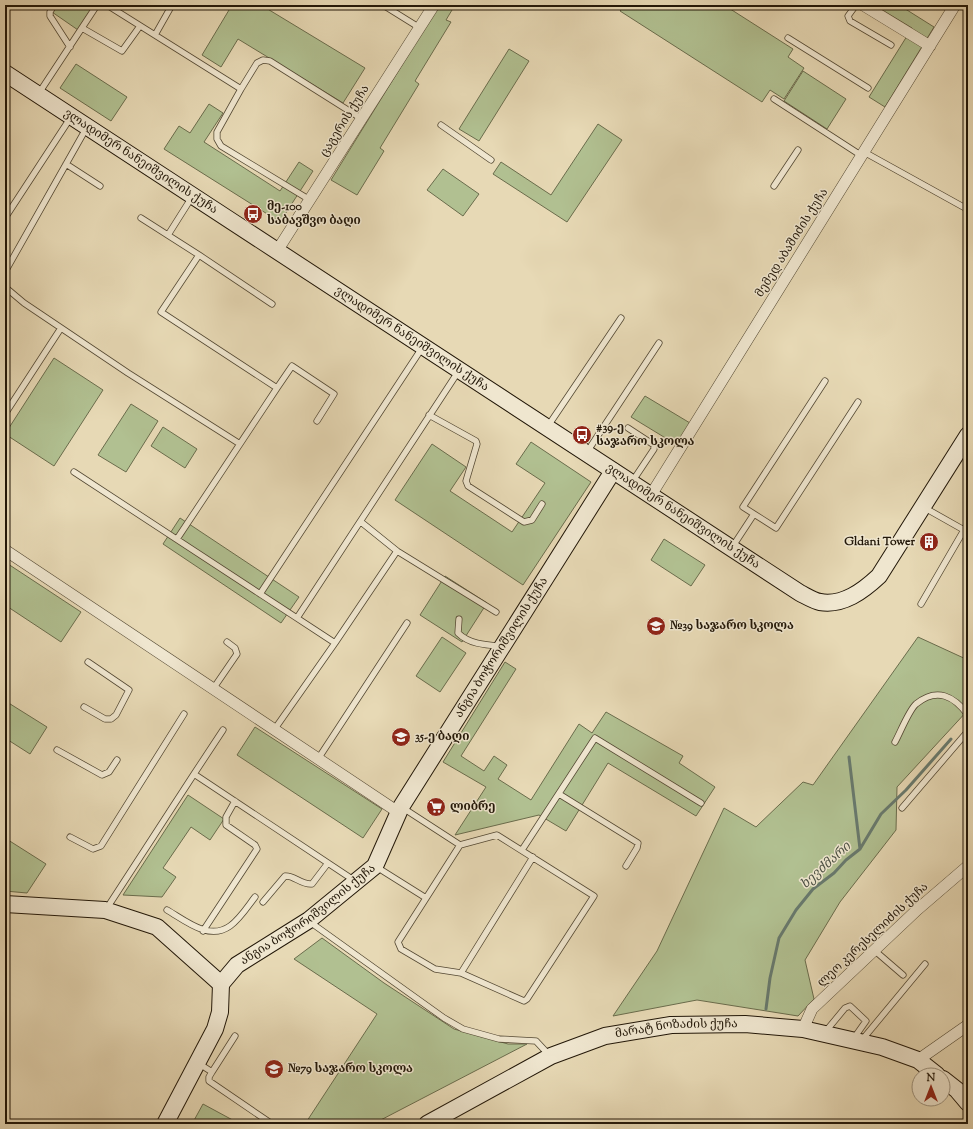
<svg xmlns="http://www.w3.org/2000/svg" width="973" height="1129" font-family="'Sorts Mill Goudy','Noto Serif Georgian',serif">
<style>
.green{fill:#b1c091;stroke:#6a6c4c}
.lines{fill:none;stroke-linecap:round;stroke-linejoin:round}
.stream{stroke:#68796d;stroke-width:3}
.lane-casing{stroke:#534833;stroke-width:7}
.street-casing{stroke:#534833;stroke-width:12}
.secondary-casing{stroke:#221708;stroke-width:18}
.lane{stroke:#efe6cf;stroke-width:5.5}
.street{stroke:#efe6cf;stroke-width:11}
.secondary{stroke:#efe6cf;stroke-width:16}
.labels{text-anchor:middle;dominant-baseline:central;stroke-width:3;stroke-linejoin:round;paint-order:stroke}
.street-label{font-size:12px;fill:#221708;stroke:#efe6cf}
.poi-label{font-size:12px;font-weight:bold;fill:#221708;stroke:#efe6cf;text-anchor:start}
.water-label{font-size:13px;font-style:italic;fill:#4b5043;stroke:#efe6cf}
</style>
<rect width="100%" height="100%" fill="#e7d9b5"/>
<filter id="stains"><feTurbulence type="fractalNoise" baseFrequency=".005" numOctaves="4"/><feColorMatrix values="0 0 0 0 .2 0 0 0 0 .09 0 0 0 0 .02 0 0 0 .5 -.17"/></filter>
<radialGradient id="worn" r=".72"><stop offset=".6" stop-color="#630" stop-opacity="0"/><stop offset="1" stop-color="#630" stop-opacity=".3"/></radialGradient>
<path class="green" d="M56,5h39l-17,25 -26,-18z
M232,5h29l104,63 -22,35 -105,-64 -17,28 -19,-12z
M439,5h16l-9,15 5,2 -36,59 4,3 -39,64 4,3 -27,44 -26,-15z
M625,5h99l69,44 -5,8 16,11 -20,31 -14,-9 -8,12 -142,-91z
M874,5h25l35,22 -49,80 -16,-10 43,-69z
M509,49l20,12 -50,80 -20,-12z
M76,64l51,33 -16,24 -51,-33z
M803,71l43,28 -19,30 -43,-28z
M209,104l14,9 -19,29 76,49 19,-29 14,9 -33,51 -116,-73 15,-23 11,7z
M598,124l24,16 -55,82 -74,-48 8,-12 50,33z
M443,169l36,25 -16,22 -36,-26z
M54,358l49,32 -49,76 -49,-32z
M645,396l45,27 -13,22 -46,-28z
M131,404l27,17 -32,51 -28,-17z
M163,427l34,22 -12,19 -34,-22z
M531,442l60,40 -68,103 -128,-85 37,-56 34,23 -16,24 62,41 33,-49 -29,-19z
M180,518l119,79 -18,26 -118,-79z
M664,539l41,26 -14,21 -40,-26z
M5,562l76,50 -20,30 -56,-37z
M445,576l42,27 -25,39 -42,-27z
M442,637l24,16 -26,39 -24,-16z
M918,637l50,23v50l-71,77 -1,43 -56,72 -35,58 9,39 -16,17 -101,-16 -84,16 44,-65 67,-143 32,19 47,-45 10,3z
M505,662l11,7 -55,87 23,15 10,-15 13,9 -9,14 33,21 48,-76 13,9 14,-21 77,44 -4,7 36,24 -19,29 -88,-53 -42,68 -27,-16 -84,20 31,-48 -43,-25z
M7,702l40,25 -17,27 -25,-16v-32z
M255,727l127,82 -19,29 -126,-83z
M188,795l36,24 -14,21 -19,-13 -28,41 13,9 -14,20 -39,-2z
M5,838l41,26 -19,29 -22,-2z
M322,938l62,45 70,46 54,15h19l-154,80h-68l72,-110 -83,-55z
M203,1104l37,20h-48z"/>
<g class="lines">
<path class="stream" d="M849,757l11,92
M766,1009l4,-31 9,-40 17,-28 17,-21 21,-16 12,-13 14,-11 21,-35 25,-24 45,-51"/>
<defs>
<path id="lane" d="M54,5l-4,7v4l20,31
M107,5l134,84 16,-26 6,-3 7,1 92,58
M383,5l37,23
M856,5l-8,11 2,5 41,24
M82,28l40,23 18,-25
M155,35l17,-30
M788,38l80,50
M241,89l-24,43v7l4,7 89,54
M39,93l58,-88
M774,99l88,57
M441,125l50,35
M864,152l103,57
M66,164l34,22
M774,186l24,-36
M5,218l66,-101
M141,218l58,37 -38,57 116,76 -100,151
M168,235l24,-38
M199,255l73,49
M5,272l82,-145
M5,287l19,16 104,70 112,71
M277,388l15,-22 42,28 -17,27
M5,414l56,-86
M429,415l47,26 1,3 -11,37 2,5 56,36 8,-2 10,-16
M548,426l73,-108
M628,428l26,17v4l-22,33
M587,452l72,-109
M74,472l261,171 -61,87
M925,508l39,22 4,-7
M754,514l22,14 82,-126
M733,546l21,-32 -11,-7 82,-126
M397,551l99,61
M260,594l162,-246
M921,604l43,-74
M297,618l161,-246
M459,619l-1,14c11,11 27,12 42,13
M335,643l62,-92 -36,-29
M213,689l24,-35 -2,-6 -8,-6
M84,707l21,12h6l5,-4 13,-25 -41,-28
M895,742c5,-9 14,-32 21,-38 21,-17 38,-8 52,11
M57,750l45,25 7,-3 8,-12
M318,759l89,-136
M194,774l29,-44
M559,794l79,49 -1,5 -11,18
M403,808l57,37
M902,808l66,-77
M497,835l97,61 -67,103 -3,2 -63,-28 -26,-4 -34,-20 -3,-7 62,-97z
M70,837l23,12 8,-3 83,-132
M522,850l73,-112 106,65
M375,866l51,32
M263,902l22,-26c9,-1 16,9 27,8l16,-21
M107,908l87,-134 161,107
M167,910c19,11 42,31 63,16 10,-7 18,-20 25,-29
M310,922l134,96 19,11 36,10 37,2 14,15
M203,931l54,-82 -2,-4 -29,-20v-8l9,-16
M874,950l29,25
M461,973l72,-116
M826,1031l19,-23 5,-2 16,15 -12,17
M862,1040l63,-76
M198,1063l14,9 -3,5v4l63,43
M212,1072l23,-36"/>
<path id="street" d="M863,5l67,41
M277,251l157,-246
M651,495l304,-490
M5,550l393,262
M803,1029l9,-20 106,-100 50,-43
M918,1060l50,-35"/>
<g id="secondary">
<path id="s1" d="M5,73l795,520c6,3 14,8 20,9 23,4 43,-11 59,-26l89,-141"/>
<path d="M5,904l100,6 52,17 64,57"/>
<path id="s2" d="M221,984l16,-19 72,-45 66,-54 26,-59 212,-336"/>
<path d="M943,1079l14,11 11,13"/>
<path d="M165,1124l50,-95 5,-17 1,-28"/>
<path id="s3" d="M427,1124l124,-68 54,-20 66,-11 74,-1 58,5 79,18 36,13 19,15"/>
</g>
</defs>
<use href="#lane" class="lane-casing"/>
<use href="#street" class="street-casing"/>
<use href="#secondary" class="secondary-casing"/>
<use href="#lane" class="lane"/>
<use href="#street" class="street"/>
<use href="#secondary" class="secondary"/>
</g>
<defs>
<symbol id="bus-disc" viewBox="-11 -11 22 22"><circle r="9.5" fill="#8f2418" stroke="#efe6cf"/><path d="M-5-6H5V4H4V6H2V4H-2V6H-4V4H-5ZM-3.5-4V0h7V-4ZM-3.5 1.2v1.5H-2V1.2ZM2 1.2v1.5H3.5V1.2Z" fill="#fff"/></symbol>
<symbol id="building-disc" viewBox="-11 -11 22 22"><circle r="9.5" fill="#8f2418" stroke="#efe6cf"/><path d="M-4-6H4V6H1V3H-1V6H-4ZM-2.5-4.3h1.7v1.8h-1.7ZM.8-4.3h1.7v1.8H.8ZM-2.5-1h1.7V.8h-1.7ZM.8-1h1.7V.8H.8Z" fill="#fff"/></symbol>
<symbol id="school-disc" viewBox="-11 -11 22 22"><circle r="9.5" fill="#8f2418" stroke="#efe6cf"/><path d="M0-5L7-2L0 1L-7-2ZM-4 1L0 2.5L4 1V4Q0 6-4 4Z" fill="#fff"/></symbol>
<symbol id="supermarket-disc" viewBox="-11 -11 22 22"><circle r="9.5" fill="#8f2418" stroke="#efe6cf"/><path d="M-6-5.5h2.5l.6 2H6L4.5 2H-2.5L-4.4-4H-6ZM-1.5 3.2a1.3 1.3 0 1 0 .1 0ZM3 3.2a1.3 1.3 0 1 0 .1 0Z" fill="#fff"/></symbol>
</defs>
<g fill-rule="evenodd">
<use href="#bus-disc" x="242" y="203" width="22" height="22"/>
<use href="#bus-disc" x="571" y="424" width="22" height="22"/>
<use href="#building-disc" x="918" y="531" width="22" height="22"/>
<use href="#school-disc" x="645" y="615" width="22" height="22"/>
<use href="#school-disc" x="390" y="726" width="22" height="22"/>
<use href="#supermarket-disc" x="425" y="796" width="22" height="22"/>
<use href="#school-disc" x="263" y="1058" width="22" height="22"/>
</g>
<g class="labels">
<g class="street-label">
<text transform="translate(345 121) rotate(-58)">ცაგერის ქუჩა</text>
<text stroke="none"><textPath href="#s1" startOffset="162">ვლადიმერ ნანეიშვილის ქუჩა</textPath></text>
<text transform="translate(792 243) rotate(-58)">მემედ აბაშიძის ქუჩა</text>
<text stroke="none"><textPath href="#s1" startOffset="486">ვლადიმერ ნანეიშვილის ქუჩა</textPath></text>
<text stroke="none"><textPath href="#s1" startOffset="810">ვლადიმერ ნანეიშვილის ქუჩა</textPath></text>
<text stroke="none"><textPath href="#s2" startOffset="448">ანგია ბოჭორიშვილის ქუჩა</textPath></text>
<text stroke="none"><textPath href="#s2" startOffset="112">ანგია ბოჭორიშვილის ქუჩა</textPath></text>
<text transform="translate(873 935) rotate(-43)">ლეო კერესელიძის ქუჩა</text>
<text stroke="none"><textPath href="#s3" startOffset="271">მარატ ნოზაძის ქუჩა</textPath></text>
</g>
<g class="poi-label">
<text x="267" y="207">მე-100<tspan x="267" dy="14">საბავშვო ბაღი</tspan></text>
<text x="596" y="428">#39-ე<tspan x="596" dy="14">საჯარო სკოლა</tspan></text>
<text x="915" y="542" text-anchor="end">Gldani Tower</text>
<text x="670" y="626">№39 საჯარო სკოლა</text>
<text x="415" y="737">35-ე ბაღი</text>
<text x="450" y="807">ლიბრე</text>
<text x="288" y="1069">№79 საჯარო სკოლა</text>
</g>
<g class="water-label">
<text transform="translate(826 866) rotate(-42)">ხევძმარი</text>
</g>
</g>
<rect width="973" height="1129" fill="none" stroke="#e7d9b5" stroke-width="20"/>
<rect x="6" y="6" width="961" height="1117" fill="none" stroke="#221708" stroke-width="2"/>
<rect x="10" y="10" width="953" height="1109" fill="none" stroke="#221708"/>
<g transform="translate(931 1087)"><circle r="19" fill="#efe6cf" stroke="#9d937f"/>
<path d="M0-3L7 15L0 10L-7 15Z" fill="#8f2418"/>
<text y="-6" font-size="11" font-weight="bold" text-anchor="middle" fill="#221708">N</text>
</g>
<rect width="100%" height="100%" filter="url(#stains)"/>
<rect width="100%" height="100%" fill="url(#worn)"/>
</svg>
